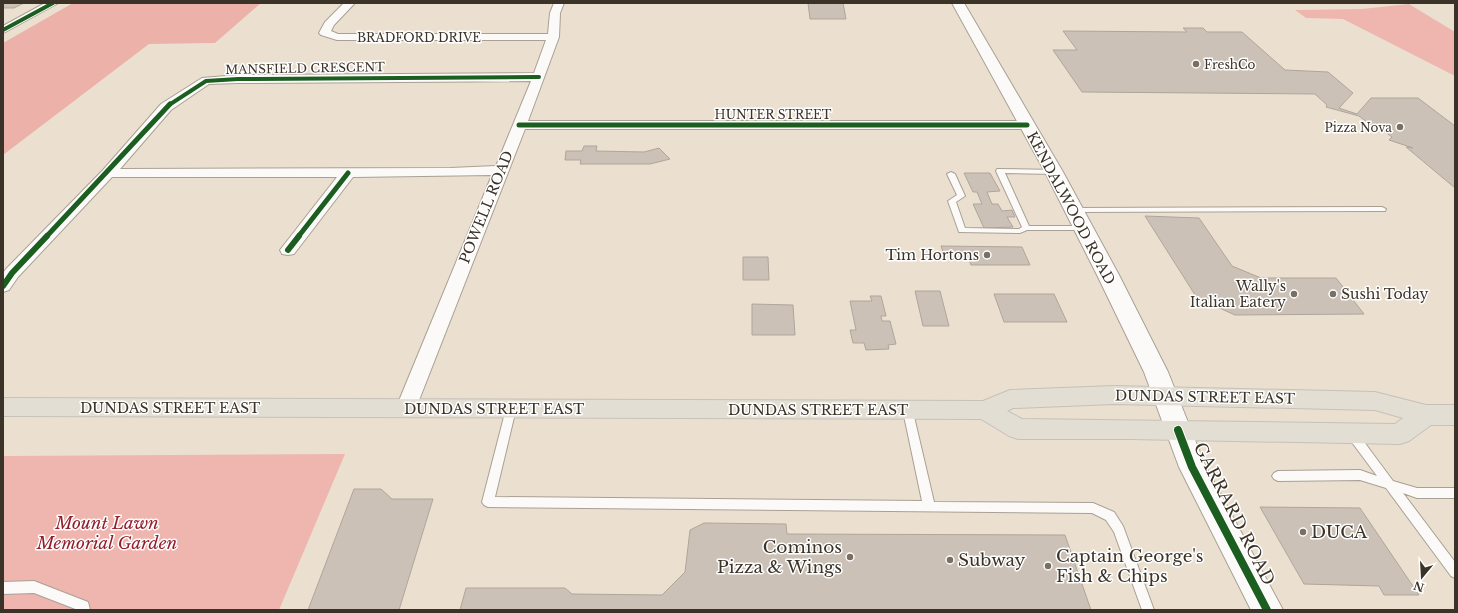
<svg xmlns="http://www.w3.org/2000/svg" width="1458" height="613" font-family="'Libre Baskerville',serif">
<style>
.green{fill:#eeb6ae}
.forest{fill:#ecb1a9}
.building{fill:#ccc1b7;stroke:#b0a59b}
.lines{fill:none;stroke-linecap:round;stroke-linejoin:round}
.lane-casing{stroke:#a8a094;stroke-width:2}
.street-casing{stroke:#a8a094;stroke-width:2}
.secondary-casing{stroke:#a8a094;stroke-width:2}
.primary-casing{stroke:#c6c0b8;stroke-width:2}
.lane{fill:#fcfaf8;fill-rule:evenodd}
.street{fill:#fcfaf8;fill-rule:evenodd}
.secondary{fill:#fcfaf8;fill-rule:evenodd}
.primary{fill:#e2ded3;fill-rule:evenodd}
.cycleway-far3-casing{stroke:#fff;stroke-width:5.5}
.cycleway-far2-casing{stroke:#fff;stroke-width:7}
.cycleway-far1-casing{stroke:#fff;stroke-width:8}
.cycleway-casing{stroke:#fff;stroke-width:10}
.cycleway-far3{stroke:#1b5e20;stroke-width:4}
.cycleway-far2{stroke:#1b5e20;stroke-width:5}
.cycleway-far1{stroke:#1b5e20;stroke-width:6}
.cycleway{stroke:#1b5e20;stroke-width:8}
.poi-dot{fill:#797063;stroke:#fff;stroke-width:1.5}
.labels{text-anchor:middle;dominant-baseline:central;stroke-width:3;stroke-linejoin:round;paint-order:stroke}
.far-street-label{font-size:12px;fill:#3c3328;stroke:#fff}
.far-poi-label{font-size:12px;fill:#3c3328;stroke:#fff;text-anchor:start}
.street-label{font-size:14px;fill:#3c3328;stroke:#fff}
.poi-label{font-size:14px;fill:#3c3328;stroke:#fff;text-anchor:end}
.near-street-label{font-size:17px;fill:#3c3328;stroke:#fff}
.near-park-label{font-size:17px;font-style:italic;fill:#921e2b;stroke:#fff}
.near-poi-label{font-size:17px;fill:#3c3328;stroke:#fff;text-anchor:start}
</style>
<rect width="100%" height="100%" fill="#ebe0d0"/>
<path class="green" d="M1409,4l46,28v44l-112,-57 -37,-1 -11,-8 67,-1z
M345,454l-66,156h-276v-154z"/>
<path class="forest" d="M73,3h188l-46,40 -66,1 -146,111v-112z"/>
<path class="building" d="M3,3h21l-10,5h-11z
M808,3h35l3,16h-36z
M1183,28h20l4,4h35l43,38 43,2 25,21 -14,15 18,6 14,-16h47l37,28v62l-49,-41 7,1 -24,-8 3,-3 -12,-9 -9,-3 -12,-9 -33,-9 1,-2 -12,-11 -233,-2 -29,-42h24l-14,-19 124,1z
M584,146h13l-1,5 48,1 15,-4 11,11 -20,5h-70l1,-4h-16l1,-9h16z
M964,173h26l10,18 -13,1 5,12h6l4,7 10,-1 3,7h-8l6,10 -29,1 -11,-24h9l-5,-12h-4z
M1145,216l54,2 33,48 29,12h75l28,36 -129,1 -38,-17z
M941,246l81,1 8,18h-59l-5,-13h-23z
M743,257h25l1,23h-26z
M915,291h25l9,35h-26z
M994,294h60l13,28h-63z
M870,296h11l5,20h-5l1,5h8l6,23 -8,1 1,4 -23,1 -2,-7h-11l-3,-13h6l-6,-29h22z
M752,304l41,1 2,30h-43z
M354,489h27l11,10h41l-34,111h-91z
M1260,507l100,1 59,87h-35l-5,-9 -75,-2z
M704,523l82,1 1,10 278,1 26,75h-631l6,-22h99l7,6 90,1 23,-23 5,-42z"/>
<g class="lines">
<defs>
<path id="lane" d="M997,169l60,1v4h-3l-49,-1 24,53h55l4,2 -4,2h-57l-7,3 -61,-1 -11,-31 9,-6 -10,-21 4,-2 4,2 10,22 -9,6 9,26 54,1 3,-2 -26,-56z
M1382,207l4,2 -1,2 -310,1 -4,-2 4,-2z
M511,405l4,1 1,3 -21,88 427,4 -19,-90 1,-3 4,-1 4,1 22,94 159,1 21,9 9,14 31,84h-12l-28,-78 -8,-12 -14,-7 -604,-6 -4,-2 -2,-3 24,-93 1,-3z
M1352,430l4,1 37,50 24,7h38v10h-38l-14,-5 52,69v16l-4,-2 -65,-88 -26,-8 -82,1 -4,-2 -2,-3 2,-3 4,-2 82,-1 17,6 -29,-39 -1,-3 1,-3z
M34,581l54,21 2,8h-12l-44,-17 -31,1v-12z"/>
<path id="street" d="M45,3h13l-55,30v-7z
M344,3h11l-21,22 -3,6 7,3h210l2,-21 4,-10h10l-4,10 -1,24 -31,84h499l5,1 2,3 -2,3 -5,1h-502l-109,279 -3,5 -7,3 -7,-3 -3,-5 96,-233 -139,2 -59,77 -6,1 -6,-1 -2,-4 57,-73h-225l-94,100 -9,13 -6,2v-19l3,-4 97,-99 58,-66 41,-26 36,-3 296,-2 12,-33h-209l-16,-5 -2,-2 6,-11zM531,81l-35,85 -45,2 -331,1 51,-59 38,-26 29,-1z"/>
<path id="secondary" d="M952,3h12l99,169 56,103 49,97 37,93 78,145h-32l-72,-143 -35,-95 -47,-97 -52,-103z"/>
<path id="primary" d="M1114,386l261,6 51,13h29v20h-24l-22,16 -9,3 -270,-5h-112l-9,-3 -28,-17 -978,-3v-18l980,3 27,-11zM1114,404l261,6 28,8 -8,6 -373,-5 -15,-8 6,-3z"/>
</defs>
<use href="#lane" class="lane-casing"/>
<use href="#street" class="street-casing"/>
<use href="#secondary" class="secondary-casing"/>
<use href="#primary" class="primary-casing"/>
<use href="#lane" class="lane"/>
<use href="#street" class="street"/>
<use href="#secondary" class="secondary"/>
<use href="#primary" class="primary"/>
<defs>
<path id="cycleway-far3" d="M3,30l50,-27
M169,105l37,-24 32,-2 301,-2"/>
<path id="cycleway-far2" d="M519,125h508
M46,237l124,-133
M298,237l50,-64"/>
<path id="cycleway-far1" d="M288,250l11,-14
M3,286l9,-13 35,-37"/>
<path id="cycleway" d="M1178,430l14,37 75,143"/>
</defs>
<use href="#cycleway-far3" class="cycleway-far3-casing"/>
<use href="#cycleway-far2" class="cycleway-far2-casing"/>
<use href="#cycleway-far1" class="cycleway-far1-casing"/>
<use href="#cycleway" class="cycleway-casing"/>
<use href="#cycleway-far3" class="cycleway-far3"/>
<use href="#cycleway-far2" class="cycleway-far2"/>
<use href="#cycleway-far1" class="cycleway-far1"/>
<use href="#cycleway" class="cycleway"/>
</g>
<g class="poi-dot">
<circle cx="1196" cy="64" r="4"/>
<circle cx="1400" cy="127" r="4"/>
<circle cx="987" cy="255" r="4"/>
<circle cx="1294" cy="294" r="4"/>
<circle cx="1333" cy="294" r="4"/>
<circle cx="1303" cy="532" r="4"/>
<circle cx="850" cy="557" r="4"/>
<circle cx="950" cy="560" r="4"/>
<circle cx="1048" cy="566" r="4"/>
</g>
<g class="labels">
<g class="far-street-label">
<text x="419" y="37">BRADFORD DRIVE</text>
<text transform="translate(305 68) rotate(-1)">MANSFIELD CRESCENT</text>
<text x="773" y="114">HUNTER STREET</text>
</g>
<g class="far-poi-label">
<text x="1204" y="64">FreshCo</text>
<text x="1392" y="127" text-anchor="end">Pizza Nova</text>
</g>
<g class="street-label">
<text transform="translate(486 207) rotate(-68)">POWELL ROAD</text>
<text transform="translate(1071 208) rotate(62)">KENDALWOOD ROAD</text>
<text transform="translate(1205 397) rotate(1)">DUNDAS STREET EAST</text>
<text x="170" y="408">DUNDAS STREET EAST</text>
<text x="494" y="409">DUNDAS STREET EAST</text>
<text x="818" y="410">DUNDAS STREET EAST</text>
</g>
<g class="poi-label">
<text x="979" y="255">Tim Hortons</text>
<text x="1286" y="286">Wally's<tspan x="1286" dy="16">Italian Eatery</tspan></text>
<text x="1341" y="294" text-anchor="start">Sushi Today</text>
</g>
<g class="near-street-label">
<text transform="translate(1234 514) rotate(63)">GARRARD ROAD</text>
</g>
<g class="near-park-label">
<text x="107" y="523">Mount Lawn<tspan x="107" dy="20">Memorial Garden</tspan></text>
</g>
<g class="near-poi-label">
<text x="1311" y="532">DUCA</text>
<text x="842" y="547" text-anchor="end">Cominos<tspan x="842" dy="20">Pizza &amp; Wings</tspan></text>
<text x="1056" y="556">Captain George's<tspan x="1056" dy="20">Fish &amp; Chips</tspan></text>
<text x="958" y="560">Subway</text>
</g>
</g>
<rect width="1458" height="613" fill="none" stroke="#3c3328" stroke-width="8"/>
<g transform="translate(1422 577) rotate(198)" stroke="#ffffff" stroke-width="3" paint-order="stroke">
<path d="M0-3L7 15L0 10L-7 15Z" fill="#3c3328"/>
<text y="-6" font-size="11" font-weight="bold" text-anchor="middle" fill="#3c3328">N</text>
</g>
</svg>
